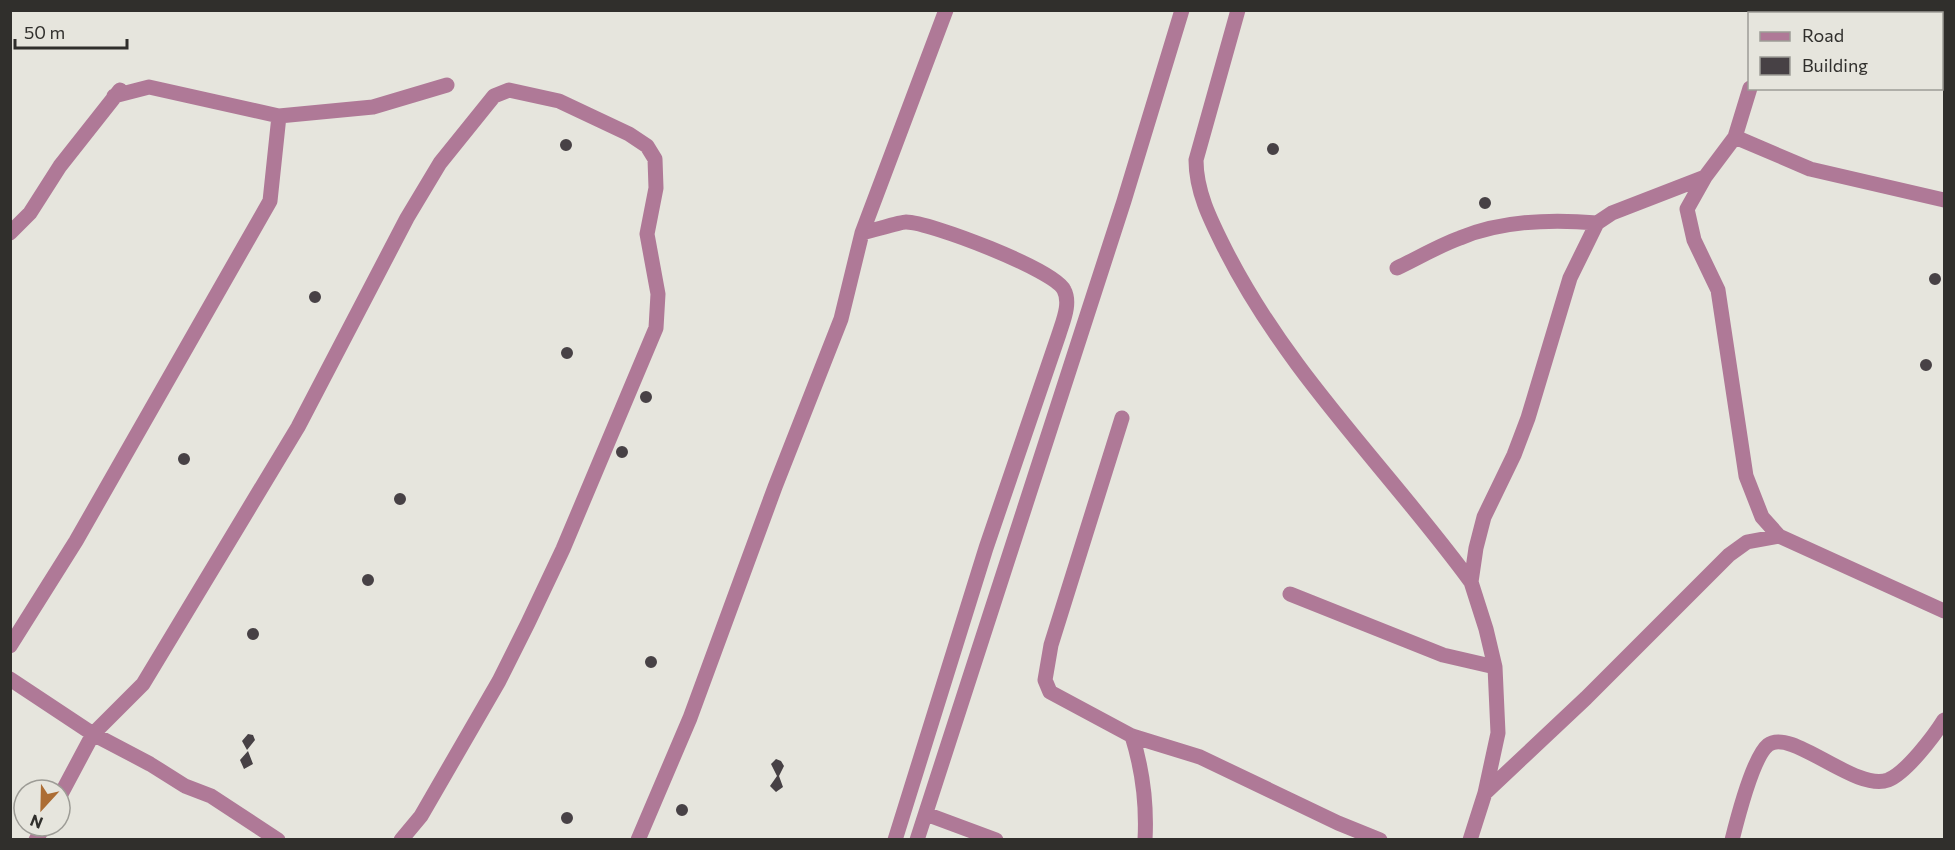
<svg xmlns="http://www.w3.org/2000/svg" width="1955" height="850" font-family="Commissioner,sans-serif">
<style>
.building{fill:#474145}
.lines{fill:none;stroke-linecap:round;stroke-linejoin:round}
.minor{stroke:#af7997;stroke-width:15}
</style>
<rect width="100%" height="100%" fill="#e6e5dd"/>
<path class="building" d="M560 145a6 6 0 1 1 12 0a6 6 0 1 1-12 0Z
M1267 149a6 6 0 1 1 12 0a6 6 0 1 1-12 0Z
M1479 203a6 6 0 1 1 12 0a6 6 0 1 1-12 0Z
M1929 279a6 6 0 1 1 12 0a6 6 0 1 1-12 0Z
M309 297a6 6 0 1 1 12 0a6 6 0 1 1-12 0Z
M561 353a6 6 0 1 1 12 0a6 6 0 1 1-12 0Z
M1920 365a6 6 0 1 1 12 0a6 6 0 1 1-12 0Z
M640 397a6 6 0 1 1 12 0a6 6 0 1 1-12 0Z
M616 452a6 6 0 1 1 12 0a6 6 0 1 1-12 0Z
M178 459a6 6 0 1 1 12 0a6 6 0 1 1-12 0Z
M394 499a6 6 0 1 1 12 0a6 6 0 1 1-12 0Z
M362 580a6 6 0 1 1 12 0a6 6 0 1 1-12 0Z
M247 634a6 6 0 1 1 12 0a6 6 0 1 1-12 0Z
M645 662a6 6 0 1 1 12 0a6 6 0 1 1-12 0Z
M248,734l5,1 2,5 -8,10 -5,-9z
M248,751l5,13 -9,5 -4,-9z
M776,759l5,2 3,5 -5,10 4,11 -7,5 -6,-6 7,-10 -6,-12z
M676 810a6 6 0 1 1 12 0a6 6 0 1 1-12 0Z
M561 818a6 6 0 1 1 12 0a6 6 0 1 1-12 0Z"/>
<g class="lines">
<path class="minor" d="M1238,10l-42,150c0,32 15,61 29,89 63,125 164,221 246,333
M1764,14l1,-4
M114,96l35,-9 130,29 94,-9 74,-22
M1735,137l75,32 134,31
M1705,177l-18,32 7,31 24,50 28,186 16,41 17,19
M10,233l20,-20 30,-47 60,-76
M862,233l84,-223
M1397,268c21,-10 41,-22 63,-30 43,-18 91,-19 137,-15
M1122,418l-71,227 -6,35 5,12 82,44 68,21 138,66 42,17
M1290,594l153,61 52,12
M10,646l66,-105 194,-340 9,-85
M10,679l83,55 57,30 35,22 26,10 67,44
M1132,736c11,35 15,67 13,104
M1485,793l101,-95 143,-143 18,-13 32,-6 165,75
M60,796l33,-62 50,-50 155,-257 109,-209 33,-55 54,-67 15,-6 50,11 70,33 18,12 8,13 1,29 -9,46 11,60 -2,34 -93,221 -35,74 -29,58 -78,135 -20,24
M926,814l70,26
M36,840l8,-14
M638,840l52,-122 85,-231 66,-168 21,-86c10,-2 38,-11 44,-11 24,0 149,48 158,68 7,13 -1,31 -5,44l-73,214 -91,292
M917,840l207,-639 58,-191
M1470,840l15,-47 13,-60 -3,-66 -9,-38 -15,-47 5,-34 8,-31 30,-62 14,-37 42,-140 27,-55 15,-10 93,-36 30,-40 15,-49
M1732,840c5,-20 21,-83 36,-95 23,-18 87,47 120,35 18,-7 46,-44 56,-60"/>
</g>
<rect width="1955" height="850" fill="none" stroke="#302f2c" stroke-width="24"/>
<rect x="1748" y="12" width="195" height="78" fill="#e6e5dd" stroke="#9d9c96" stroke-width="1.5"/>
<rect x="1760" y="32" width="30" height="9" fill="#af7997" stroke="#9d9c96" stroke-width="1.5"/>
<text x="1802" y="42" font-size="18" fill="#302f2c">Road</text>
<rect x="1760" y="57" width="30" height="18" fill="#474145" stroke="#9d9c96" stroke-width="1.5"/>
<text x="1802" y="72" font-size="18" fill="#302f2c">Building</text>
<g transform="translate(42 808) rotate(202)"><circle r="28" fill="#e6e5dd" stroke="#9d9c96" stroke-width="1.5"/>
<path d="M0-4.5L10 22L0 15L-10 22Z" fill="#ac6d34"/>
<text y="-9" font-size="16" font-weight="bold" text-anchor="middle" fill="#302f2c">N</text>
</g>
<path d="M15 39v9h112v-9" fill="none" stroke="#302f2c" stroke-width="3"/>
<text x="24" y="39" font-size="18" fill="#302f2c" stroke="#e6e5dd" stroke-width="4.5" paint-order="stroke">50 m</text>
</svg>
